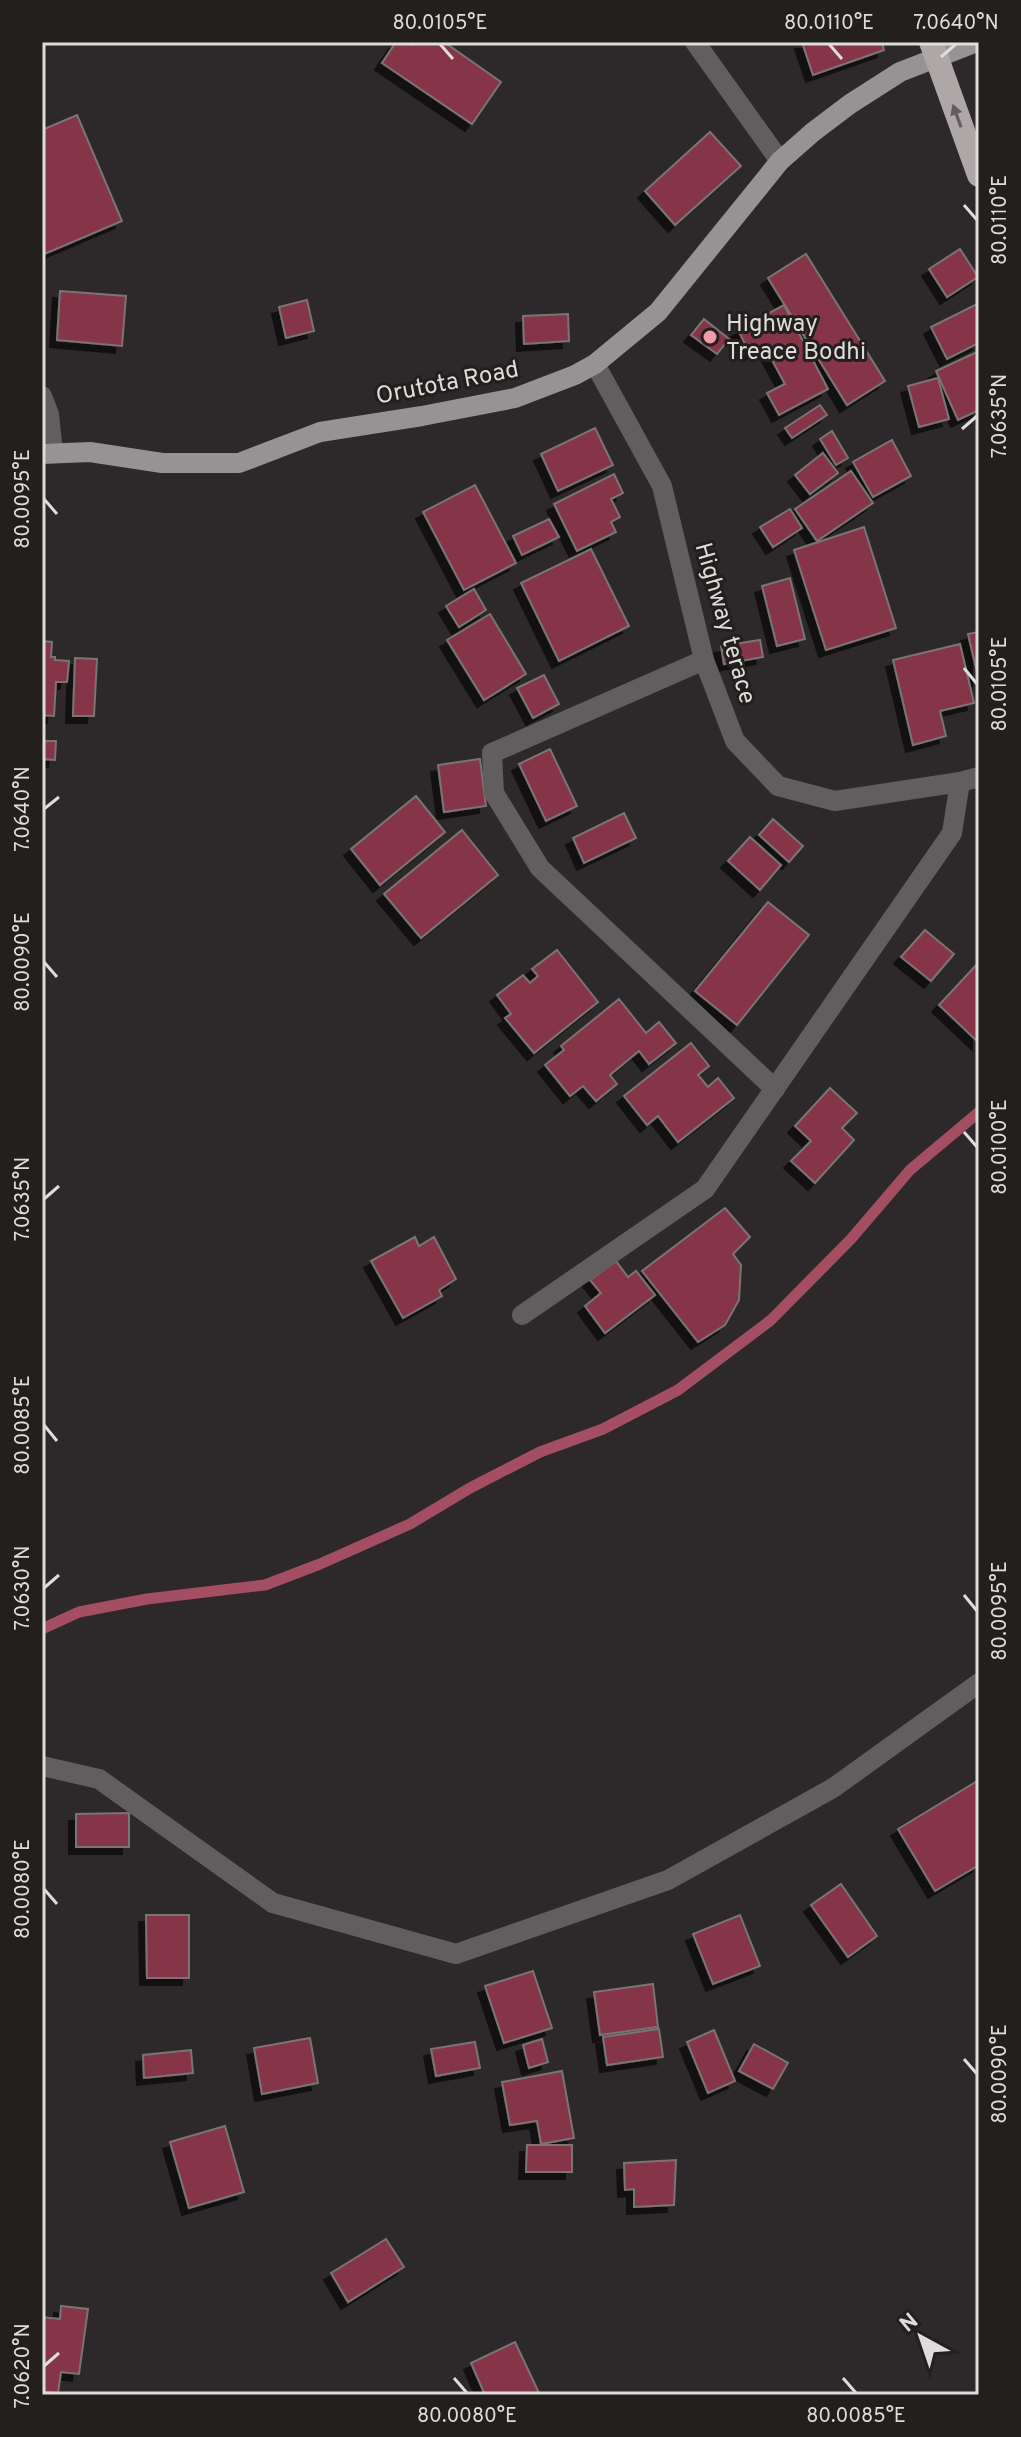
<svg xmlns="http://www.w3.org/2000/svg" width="1021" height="2437" font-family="Overpass,sans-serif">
  <defs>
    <filter id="shadow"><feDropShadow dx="-7" dy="7" stdDeviation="0" flood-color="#0009"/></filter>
  </defs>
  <rect width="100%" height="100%" fill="#2d2829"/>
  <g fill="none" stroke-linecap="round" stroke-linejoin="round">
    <polyline stroke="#a34e62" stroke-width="11" points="42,1629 79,1612 147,1599 265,1585 320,1564 410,1524 470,1488 540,1452 603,1429 678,1390 771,1320 851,1239 910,1170 979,1112"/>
  </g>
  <g fill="#863449" stroke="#7a7475" stroke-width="2" filter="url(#shadow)">
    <polygon points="396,42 408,42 413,45 415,42 444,42 501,82 472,124 382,63"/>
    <polygon points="802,42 882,42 884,50 813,75"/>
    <polygon points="77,115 122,221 42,255 42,130"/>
    <polygon points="710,132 741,166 675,225 645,191"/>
    <polygon points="960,249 978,277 947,297 929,269"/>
    <polygon points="806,254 885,381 847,405 768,278"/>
    <polygon points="60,291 126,296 122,346 57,340"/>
    <polygon points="307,300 314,331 286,338 279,307"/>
    <polygon points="979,303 979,343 947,359 931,327"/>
    <polygon points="784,305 828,389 779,415 767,393 785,384 765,347 750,354 738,330"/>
    <polygon points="568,314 569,341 524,344 523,316"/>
    <polygon points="704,319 729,339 717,354 691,335"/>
    <polygon points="979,351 979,410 958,420 936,371"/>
    <polygon points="938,378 949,419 919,427 908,386"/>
    <polygon points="820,405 827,415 792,438 785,428"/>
    <polygon points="595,428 613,465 558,491 541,454"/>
    <polygon points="832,431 848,458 836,465 820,439"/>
    <polygon points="892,440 911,476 873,497 853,462"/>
    <polygon points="823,453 838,473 810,494 795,475"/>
    <polygon points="851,471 873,503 817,541 795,509"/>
    <polygon points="614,474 623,493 611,499 620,517 611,522 616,532 577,551 554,504"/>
    <polygon points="475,485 516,563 464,590 423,512"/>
    <polygon points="790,509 802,528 773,547 760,527"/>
    <polygon points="549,519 559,537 522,555 513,536"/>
    <polygon points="864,527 896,628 826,650 794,550"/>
    <polygon points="591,549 629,626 559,661 521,583"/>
    <polygon points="790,578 805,639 777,646 762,586"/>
    <polygon points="474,589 486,610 459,627 446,606"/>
    <polygon points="490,614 526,674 484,700 447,640"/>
    <polygon points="979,632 979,681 968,634"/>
    <polygon points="760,640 763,657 724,664 721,646"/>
    <polygon points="42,641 52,642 51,657 55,657 55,660 69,661 67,682 56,682 54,716 42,715"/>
    <polygon points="960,644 974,703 940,711 946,736 913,745 893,660"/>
    <polygon points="75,658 97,659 94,716 73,716"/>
    <polygon points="544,675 559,704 533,718 517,688"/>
    <polygon points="42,741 56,741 55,760 42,759"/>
    <polygon points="550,749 577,806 546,821 519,764"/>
    <polygon points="480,759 486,806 444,812 438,765"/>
    <polygon points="416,796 445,832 380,885 351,849"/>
    <polygon points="624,813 636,838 584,863 573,838"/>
    <polygon points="773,819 803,846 789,862 759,835"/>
    <polygon points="462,830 498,875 421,938 384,894"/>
    <polygon points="750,837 781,865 760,890 728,861"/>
    <polygon points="768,902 809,935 737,1025 695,991"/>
    <polygon points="925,930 954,954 931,981 901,957"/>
    <polygon points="557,950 598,1002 534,1053 505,1018 511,1014 497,995 523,975 530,983 538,976 532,969"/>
    <polygon points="979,962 979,1043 939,1005"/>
    <polygon points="619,999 646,1033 659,1022 676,1043 649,1064 639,1051 610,1075 617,1084 596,1101 583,1086 570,1096 545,1065 564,1050 561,1046"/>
    <polygon points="691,1043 709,1066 698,1075 708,1087 718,1078 734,1098 678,1142 658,1116 647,1125 624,1096"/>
    <polygon points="830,1088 857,1113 842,1128 854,1140 815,1183 791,1161 811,1141 795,1126"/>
    <polygon points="725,1208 750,1237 733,1254 741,1265 739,1300 725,1325 698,1342 642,1271"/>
    <polygon points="415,1237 419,1246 434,1237 456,1279 439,1290 442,1296 403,1318 371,1261"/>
    <polygon points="616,1261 628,1277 636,1271 655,1295 605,1333 585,1306 601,1293 590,1280"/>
    <polygon points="979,1780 979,1865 935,1891 898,1829"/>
    <polygon points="129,1813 129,1847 76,1847 76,1814"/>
    <polygon points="841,1884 877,1936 848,1957 811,1905"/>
    <polygon points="146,1915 189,1915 189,1978 147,1978"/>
    <polygon points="740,1915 760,1966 713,1984 693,1934"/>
    <polygon points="533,1971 552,2028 504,2043 485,1986"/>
    <polygon points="653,1984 658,2027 600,2035 594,1992"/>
    <polygon points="659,2029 663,2057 607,2065 603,2037"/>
    <polygon points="714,2030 735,2081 708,2093 687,2042"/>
    <polygon points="310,2038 318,2083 262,2094 254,2048"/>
    <polygon points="542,2039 548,2062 529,2068 523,2045"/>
    <polygon points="475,2042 480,2068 436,2076 431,2049"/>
    <polygon points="754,2044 788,2063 773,2089 739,2071"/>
    <polygon points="191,2050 193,2073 144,2078 143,2055"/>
    <polygon points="562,2071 574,2138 541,2144 537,2121 510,2125 502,2082"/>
    <polygon points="225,2126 244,2192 189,2208 170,2142"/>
    <polygon points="527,2145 572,2145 572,2172 526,2172"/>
    <polygon points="676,2160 674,2205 634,2207 634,2189 625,2190 624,2163"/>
    <polygon points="386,2239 404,2267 348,2302 331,2273"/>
    <polygon points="61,2306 88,2309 79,2374 61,2372 58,2393 42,2391 42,2317 60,2319"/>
    <polygon points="515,2342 540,2395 485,2395 471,2363"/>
  </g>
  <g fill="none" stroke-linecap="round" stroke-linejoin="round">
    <g stroke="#615e5f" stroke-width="20">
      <polyline points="695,42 780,161"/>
      <polyline points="595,364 662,486 704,660 735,741 778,786 835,801 960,782 979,777"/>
      <polyline points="42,396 49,414 53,452"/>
      <polyline points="704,660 492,753 494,793 540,868 775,1089"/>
      <polyline points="522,1315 705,1189 952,833 960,782"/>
      <polyline points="42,1766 99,1779 273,1903 456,1954 668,1880 833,1788 979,1683"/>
    </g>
    <polyline stroke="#979293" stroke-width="20" points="42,454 90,452 162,463 239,463 320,432 422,416 515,398 575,375 595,364 658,312 780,161 813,132 850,104 900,72 977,42"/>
    <polyline stroke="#ada7a8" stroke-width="24" points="931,42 979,175"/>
  </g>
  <defs><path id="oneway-solid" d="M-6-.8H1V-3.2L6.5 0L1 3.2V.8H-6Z" transform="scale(2)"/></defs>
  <use fill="#615c5d" href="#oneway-solid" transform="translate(957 116) rotate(-110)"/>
  <path fill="none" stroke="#dfdcdc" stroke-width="3" d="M440 44 453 59M829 44 842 59M941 57 956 44M964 205 977 220M962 429 977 416M44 499 57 514M964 668 977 684M44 809 59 797M44 962 57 977M964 1132 977 1147M44 1199 59 1186M44 1425 57 1441M44 1588 59 1575M964 1595 977 1611M44 1889 57 1904M964 2059 977 2074M44 2366 59 2353M454 2378 467 2393M843 2378 856 2393"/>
  <circle fill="#f39aac" stroke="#231f1f" stroke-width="3" cx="710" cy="337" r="8"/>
  <g text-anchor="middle" stroke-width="6" stroke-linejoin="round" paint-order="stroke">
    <g font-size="24" fill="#dfdcdc" stroke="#231f1f" text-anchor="start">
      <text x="726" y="331">Highway<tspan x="726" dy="28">Treace Bodhi</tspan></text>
    </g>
    <g font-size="24" fill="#dfdcdc" stroke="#231f1f">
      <text transform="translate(447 382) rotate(-11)" y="8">Orutota Road</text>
      <text transform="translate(726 623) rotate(74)" y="8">Highway terace</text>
    </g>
  </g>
  <rect width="1021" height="2437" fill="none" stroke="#231f1f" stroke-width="88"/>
  <g transform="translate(921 2337) rotate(320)" stroke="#231f1f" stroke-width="6" paint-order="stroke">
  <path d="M0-6L14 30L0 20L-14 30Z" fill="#dfdcdc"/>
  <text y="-12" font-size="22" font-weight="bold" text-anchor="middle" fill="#dfdcdc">N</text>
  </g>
  <rect x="44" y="44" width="933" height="2349" fill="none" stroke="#dfdcdc" stroke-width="3"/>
  <g font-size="20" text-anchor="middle" fill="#dfdcdc">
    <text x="440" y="29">80.0105°E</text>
    <text x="829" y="29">80.0110°E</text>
    <text x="956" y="29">7.0640°N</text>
    <text transform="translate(999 220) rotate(-90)" y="7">80.0110°E</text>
    <text transform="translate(999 416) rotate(-90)" y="7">7.0635°N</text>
    <text transform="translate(22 499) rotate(-90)" y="7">80.0095°E</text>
    <text transform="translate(999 684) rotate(-90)" y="7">80.0105°E</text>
    <text transform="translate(22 809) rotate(-90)" y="7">7.0640°N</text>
    <text transform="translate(22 962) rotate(-90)" y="7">80.0090°E</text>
    <text transform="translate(999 1147) rotate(-90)" y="7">80.0100°E</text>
    <text transform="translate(22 1199) rotate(-90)" y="7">7.0635°N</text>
    <text transform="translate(22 1425) rotate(-90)" y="7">80.0085°E</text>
    <text transform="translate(22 1588) rotate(-90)" y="7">7.0630°N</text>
    <text transform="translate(999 1611) rotate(-90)" y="7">80.0095°E</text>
    <text transform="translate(22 1889) rotate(-90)" y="7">80.0080°E</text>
    <text transform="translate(999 2074) rotate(-90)" y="7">80.0090°E</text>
    <text transform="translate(22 2366) rotate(-90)" y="7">7.0620°N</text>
    <text x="467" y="2422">80.0080°E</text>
    <text x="856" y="2422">80.0085°E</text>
  </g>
</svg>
